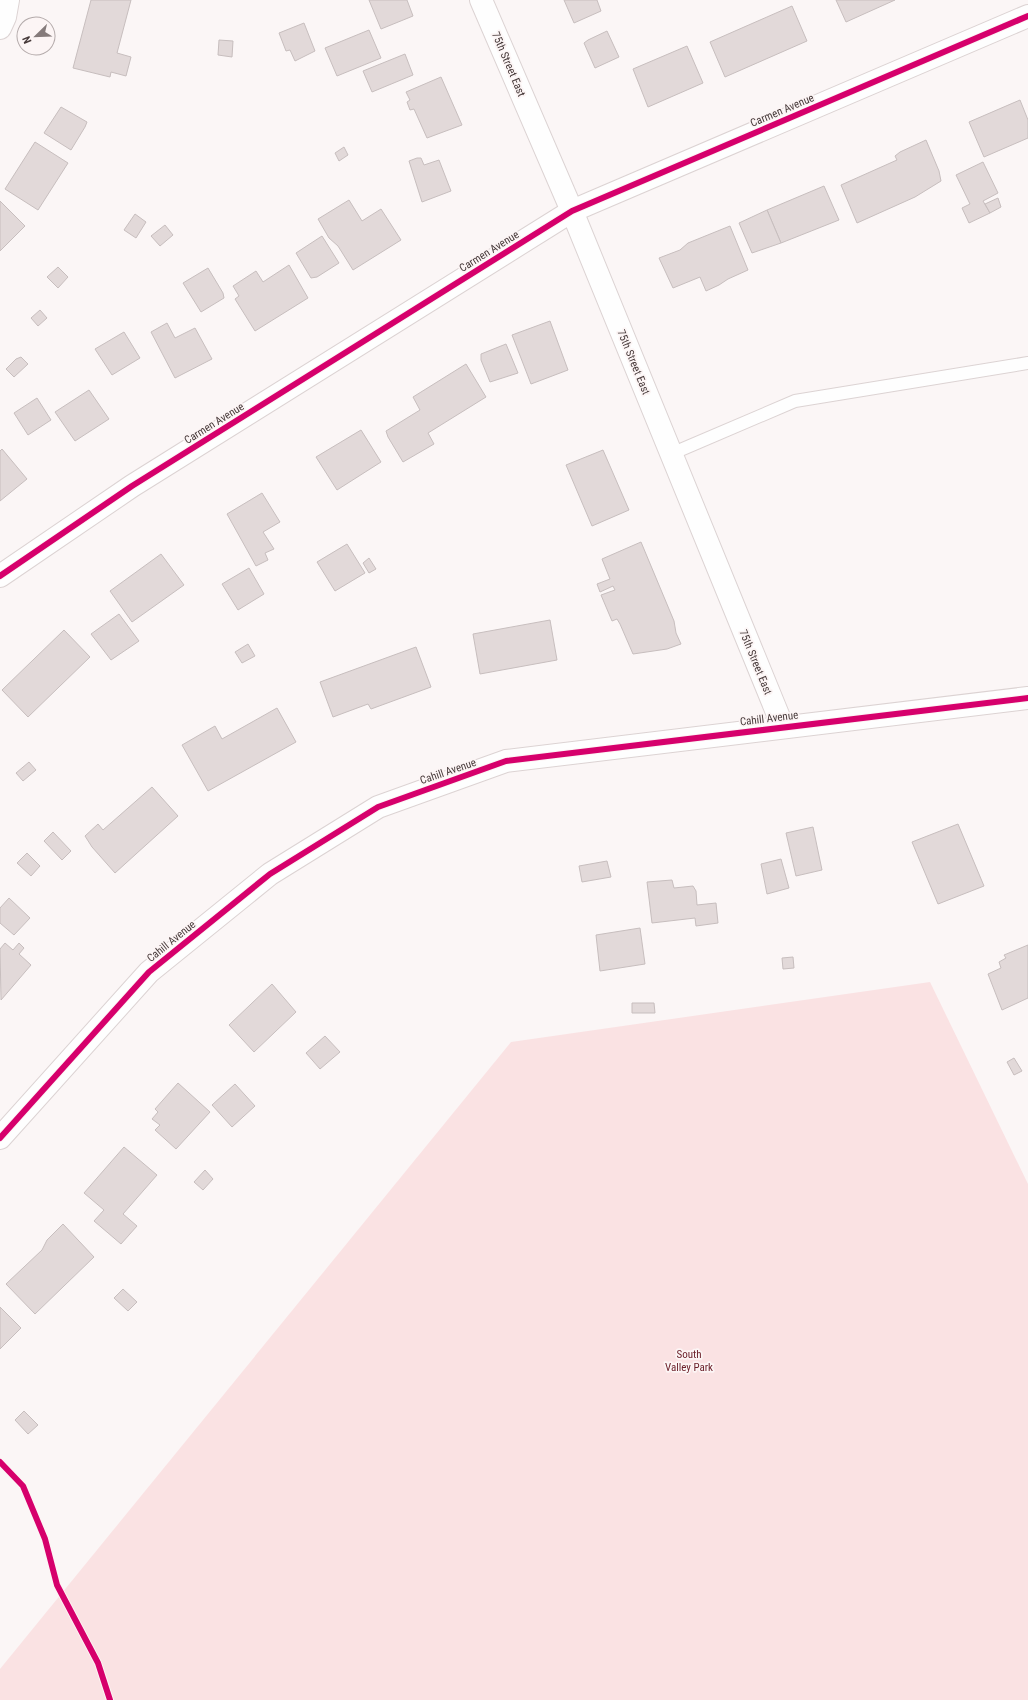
<svg xmlns="http://www.w3.org/2000/svg" width="1028" height="1700" font-family="'Roboto Condensed',sans-serif">
  <rect width="100%" height="100%" fill="#fbf6f6"/>
  <polygon fill="#fae2e3" points="930,982 1028,1184 1028,1700 0,1700 0,1669 511,1042"/>
  <g fill="#e2d9d9" stroke="#c7bebe">
    <polygon points="91,0 131,0 117,53 131,57 126,76 111,72 110,77 73,68"/>
    <polygon points="369,0 407,0 413,16 381,29"/>
    <polygon points="564,0 597,0 601,11 574,23"/>
    <polygon points="836,0 895,0 846,22"/>
    <polygon points="792,6 807,41 725,77 710,42"/>
    <polygon points="304,23 315,51 295,61 290,50 286,51 279,33"/>
    <polygon points="369,30 381,58 337,76 325,48"/>
    <polygon points="607,31 619,57 595,68 584,43 588,40"/>
    <polygon points="219,40 233,41 232,57 218,55"/>
    <polygon points="687,46 703,83 648,107 633,69"/>
    <polygon points="405,54 413,75 372,92 363,71"/>
    <polygon points="441,77 462,125 427,138 414,109 410,110 407,102 410,100 406,92"/>
    <polygon points="1020,100 1028,120 1028,138 984,157 969,122"/>
    <polygon points="61,107 87,122 85,127 71,150 44,133"/>
    <polygon points="926,140 939,171 941,181 915,197 857,223 841,185 897,160 895,156 900,152"/>
    <polygon points="35,142 68,163 38,210 5,189"/>
    <polygon points="344,147 348,155 339,161 335,153"/>
    <polygon points="417,158 421,158 424,165 439,160 451,191 422,202 409,161"/>
    <polygon points="983,162 998,193 983,201 990,213 969,223 962,208 970,204 956,175"/>
    <polygon points="824,186 839,220 781,243 767,210"/>
    <polygon points="998,198 1001,207 990,213 985,204"/>
    <polygon points="349,200 362,221 381,209 401,240 353,270 338,246 329,238 318,219"/>
    <polygon points="0,201 25,226 0,251"/>
    <polygon points="767,210 781,243 752,253 739,223"/>
    <polygon points="135,214 146,222 136,238 124,230"/>
    <polygon points="165,225 173,235 160,246 151,236"/>
    <polygon points="730,226 748,270 728,279 719,285 706,291 700,277 673,288 659,258 680,250 688,243"/>
    <polygon points="322,236 339,263 317,277 311,278 296,253"/>
    <polygon points="289,265 308,298 255,331 235,299 239,296 233,286 256,271 263,282"/>
    <polygon points="58,267 68,277 58,288 47,277"/>
    <polygon points="208,268 223,293 224,298 201,312 183,283"/>
    <polygon points="40,310 47,318 38,326 31,318"/>
    <polygon points="550,321 568,370 531,384 512,335"/>
    <polygon points="167,323 175,338 195,328 212,359 175,378 151,332"/>
    <polygon points="124,332 140,358 112,375 95,349"/>
    <polygon points="506,344 518,373 490,382 481,360 481,354"/>
    <polygon points="21,357 28,364 14,377 6,369 16,359"/>
    <polygon points="466,364 486,397 428,433 434,444 403,462 388,437 386,431 420,410 413,397"/>
    <polygon points="89,390 109,419 75,441 55,412"/>
    <polygon points="37,398 51,420 28,435 14,413"/>
    <polygon points="361,430 381,462 337,490 316,457"/>
    <polygon points="2,449 27,479 0,501 0,451"/>
    <polygon points="603,450 629,510 592,526 566,465"/>
    <polygon points="262,493 280,522 263,532 274,549 265,553 268,560 256,566 227,514"/>
    <polygon points="641,542 674,621 676,633 681,644 667,649 633,654 620,624 617,619 612,621 601,595 615,590 613,586 600,592 597,584 610,579 602,559"/>
    <polygon points="347,544 365,573 335,591 317,562"/>
    <polygon points="161,554 184,585 132,622 110,591"/>
    <polygon points="369,558 376,569 369,573 363,563"/>
    <polygon points="249,568 264,594 238,610 222,584"/>
    <polygon points="119,614 139,641 111,660 91,634"/>
    <polygon points="550,620 557,660 480,674 473,634"/>
    <polygon points="64,630 90,657 28,717 2,690"/>
    <polygon points="248,644 255,656 242,663 235,652"/>
    <polygon points="416,647 431,687 371,709 368,704 333,717 320,682"/>
    <polygon points="277,708 296,742 208,791 182,745 215,726 222,739"/>
    <polygon points="29,762 36,770 23,781 16,773"/>
    <polygon points="152,787 178,816 115,873 92,847 85,836 98,824 103,830"/>
    <polygon points="958,824 984,886 938,904 912,842"/>
    <polygon points="813,827 822,870 796,876 786,833"/>
    <polygon points="53,832 71,851 62,860 44,841"/>
    <polygon points="27,853 40,866 31,876 17,863"/>
    <polygon points="781,859 789,888 767,894 761,864"/>
    <polygon points="607,861 611,877 582,882 579,866"/>
    <polygon points="672,880 674,888 693,886 696,891 697,905 716,903 718,923 696,926 695,918 652,923 647,882"/>
    <polygon points="9,898 30,918 14,935 0,923 0,908"/>
    <polygon points="640,928 645,964 600,971 596,935"/>
    <polygon points="5,943 13,950 19,943 24,948 19,954 31,965 1,1000 0,949"/>
    <polygon points="1028,945 1028,998 1002,1010 988,974 1001,968 999,962 1006,958 1004,955"/>
    <polygon points="793,957 794,968 783,969 782,958"/>
    <polygon points="272,984 296,1012 254,1052 229,1025"/>
    <polygon points="632,1003 654,1003 655,1013 632,1013"/>
    <polygon points="325,1036 340,1052 320,1069 306,1053"/>
    <polygon points="1014,1058 1022,1071 1014,1075 1007,1062"/>
    <polygon points="178,1083 210,1112 176,1149 155,1130 160,1125 152,1119 158,1112 155,1109"/>
    <polygon points="235,1084 255,1106 232,1127 212,1105"/>
    <polygon points="124,1147 157,1175 123,1214 137,1226 121,1244 94,1221 104,1210 84,1193"/>
    <polygon points="205,1170 213,1179 203,1190 194,1182"/>
    <polygon points="63,1224 94,1257 35,1314 6,1284 42,1250 47,1240"/>
    <polygon points="123,1289 137,1302 128,1311 114,1298"/>
    <polygon points="0,1307 21,1328 0,1349"/>
    <polygon points="24,1411 38,1425 28,1434 15,1420"/>
  </g>
  <g fill="none" stroke-linecap="round" stroke-linejoin="round">
    <g stroke="#dcd3d3" stroke-width="14">
      <polyline id="service" points="671,454 795,401 1028,363"/>
    </g>
    <g stroke="#dcd3d3" stroke-width="24">
      <g id="minor">
        <polyline points="481,0 572,211 783,727"/>
        <polyline points="0,28 5,17 8,0"/>
        <polyline points="0,576 132,486 572,211 1028,16"/>
      </g>
    </g>
    <g stroke="#dcd3d3" stroke-width="24">
      <polyline id="tertiary" points="0,1138 149,972 270,874 378,807 506,761 1028,698"/>
    </g>
    <use href="#service" stroke="#fefefe" stroke-width="12"/>
    <use href="#minor" stroke="#fefefe" stroke-width="22"/>
    <use href="#tertiary" stroke="#fefefe" stroke-width="22"/>
    <g stroke="#fcf5f5" stroke-width="8">
      <g id="cycleway">
        <polyline points="0,576 132,486 572,211 1028,16"/>
        <polyline points="0,1138 149,972 270,874 378,807 506,761 1028,698"/>
        <polyline points="0,1462 23,1486 45,1539 57,1585 98,1663 110,1700"/>
      </g>
    </g>
    <use href="#cycleway" stroke="#d6006c" stroke-width="6"/>
  </g>
  <g text-anchor="middle" stroke-width="3.5" stroke-linejoin="round" paint-order="stroke">
    <g font-size="11" fill="#463939" stroke="#fcf5f5">
      <text transform="translate(509 64) rotate(67)" y="4">75th Street East</text>
      <text transform="translate(782 110) rotate(-23)" y="4">Carmen Avenue</text>
      <text transform="translate(489 251) rotate(-32)" y="4">Carmen Avenue</text>
      <text transform="translate(634 362) rotate(68)" y="4">75th Street East</text>
      <text transform="translate(214 423) rotate(-32)" y="4">Carmen Avenue</text>
      <text transform="translate(756 662) rotate(68)" y="4">75th Street East</text>
      <text transform="translate(769 718) rotate(-7)" y="4">Cahill Avenue</text>
      <text transform="translate(448 771) rotate(-19)" y="4">Cahill Avenue</text>
      <text transform="translate(171 941) rotate(-39)" y="4">Cahill Avenue</text>
    </g>
    <g font-size="11" fill="#6c212b" stroke="#fcf5f5">
      <text x="689" y="1358">South<tspan x="689" dy="13">Valley Park</tspan></text>
    </g>
  </g>
  <g transform="translate(36 36) rotate(247)"><circle r="19" fill="#fcf5f5" stroke="#b3aaaa"/>
  <path d="M0-3L7 15L0 10L-7 15Z" fill="#857b7b"/>
  <text y="-6" font-size="11" font-weight="bold" text-anchor="middle" fill="#463939">N</text>
  </g>
</svg>
